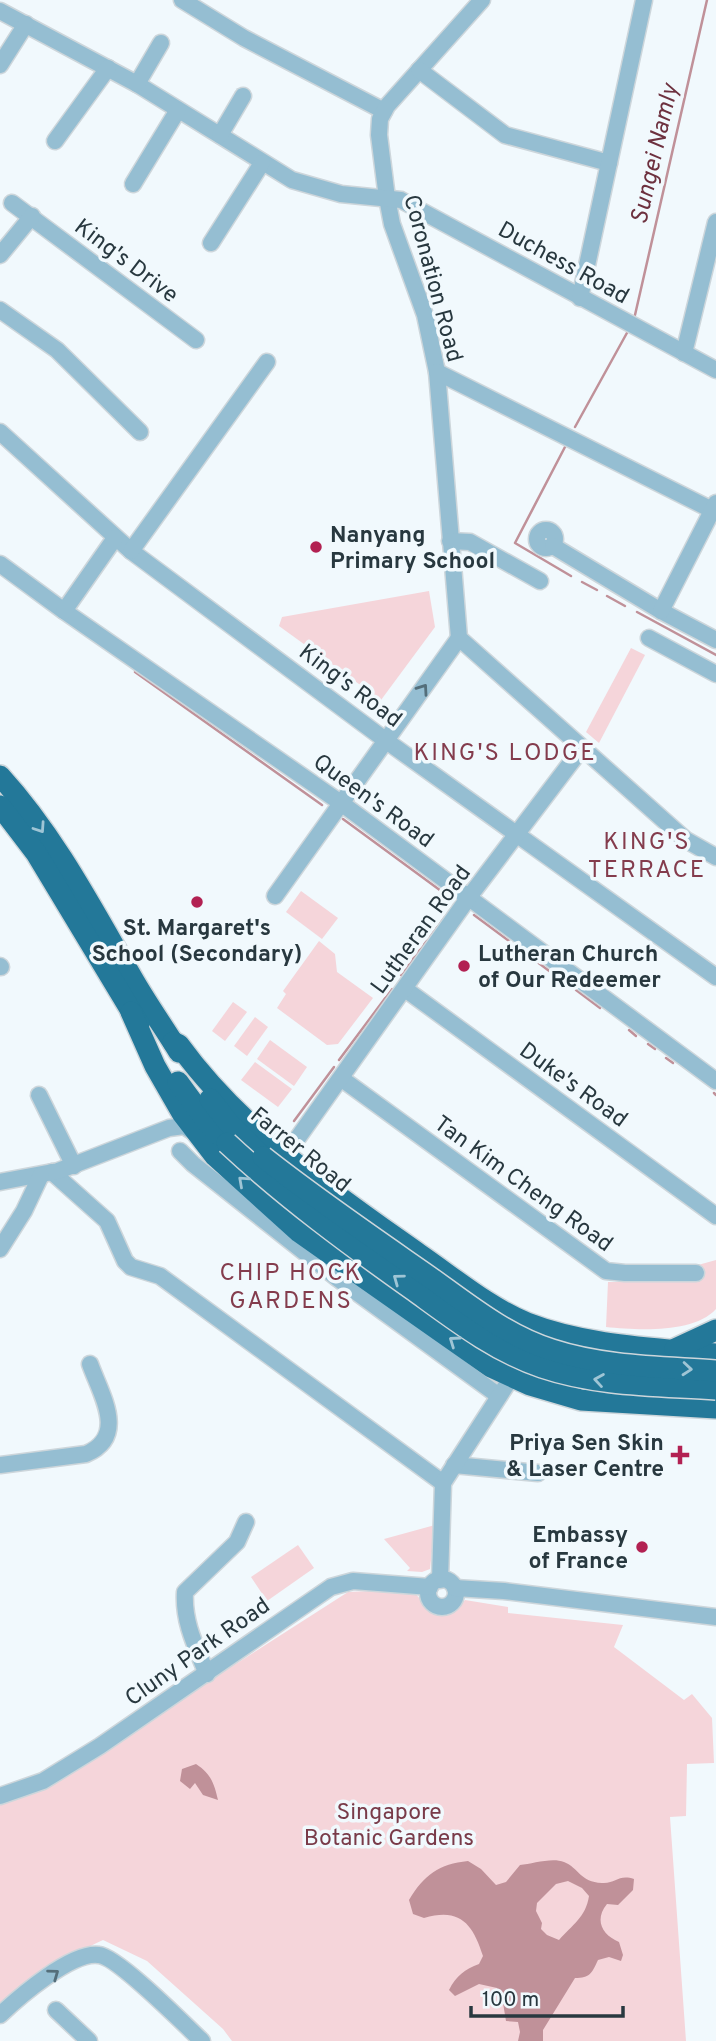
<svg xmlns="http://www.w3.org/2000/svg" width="716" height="2041" font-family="Overpass,sans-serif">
  <rect width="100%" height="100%" fill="#f1f9fd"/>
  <g fill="#f5d5da">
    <polygon points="429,591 435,627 381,700 279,626 282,617"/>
    <polygon points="631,648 645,655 599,743 586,732"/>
    <polygon points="301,891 338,918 322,939 286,912"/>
    <polygon points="319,941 335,954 337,972 373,998 338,1044 327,1045 277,1008 286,994 283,991"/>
    <polygon points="233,1002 247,1012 225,1041 212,1031"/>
    <polygon points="255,1017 268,1027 247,1056 234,1046"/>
    <polygon points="270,1040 307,1067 294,1086 257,1059"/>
    <polygon points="255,1062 292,1089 278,1107 241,1080"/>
    <path d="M716 1240V1309C693 1334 637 1330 606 1327L608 1282H697L698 1265 716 1260Z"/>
    <polygon points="435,1525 430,1569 422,1572 407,1571 410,1568 384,1539"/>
    <polygon points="298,1545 314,1568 267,1601 251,1577"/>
    <path d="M412 1589 427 1608 442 1614 457 1610 465 1600 508 1607V1613L623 1625 614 1647 684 1700 692 1694 712 1718 714 1763 687 1764 686 1816 670 1817 686 2041H232L223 2029 147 1961 103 1940C66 1958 29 1975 0 2006V1804L41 1789 348 1592Z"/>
  </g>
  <g fill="#c09199" fill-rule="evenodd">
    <path d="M196 1764C211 1774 214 1783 218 1800L203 1795 195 1783 190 1789 180 1781 182 1769Z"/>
    <path d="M468 1861 481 1869 496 1885 506 1882 520 1865C532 1864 552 1857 564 1862 579 1868 580 1882 602 1883 616 1884 618 1874 634 1879L633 1890 618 1905 607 1904C594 1920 602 1935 619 1942L623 1955 621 1961 609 1957 598 1960C592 1973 590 1978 575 1978L543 2030V2041H518L520 2032 518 2022 506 2021 502 1997 497 1988 479 1984 455 1996 449 1990C456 1976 465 1969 479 1964L483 1956C473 1924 460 1907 424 1918L413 1914 409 1900C424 1875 439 1864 468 1861ZM568 1881 582 1888 589 1896C586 1917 572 1925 559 1940L547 1935 541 1929 542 1923 536 1911 537 1903 556 1884Z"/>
  </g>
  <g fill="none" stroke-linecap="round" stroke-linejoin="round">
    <g stroke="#c09199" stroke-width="2.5">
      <polyline points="635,315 707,0"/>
      <polyline points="575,427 628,331"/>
      <polyline points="566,445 515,543 571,576"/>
      <polyline points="582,582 597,590"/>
      <polyline points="607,596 625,606"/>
      <polyline points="637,612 716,655"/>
      <polyline points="135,672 322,805"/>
      <polyline points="343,819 452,899"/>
      <polyline points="474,915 564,982"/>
      <polyline points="401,975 445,917"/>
      <polyline points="576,990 600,1008"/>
      <polyline points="629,1030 636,1036"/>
      <polyline points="648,1044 655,1049"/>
      <polyline points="666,1058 673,1063"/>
      <polyline points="339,1060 392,989"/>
      <polyline points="714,1093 716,1095"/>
      <polyline points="294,1121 334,1067"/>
    </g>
    <g stroke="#cdd6db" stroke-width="19">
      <g id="minor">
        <polyline points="182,0 244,38 384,111"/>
        <polyline points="482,0 387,106 380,119 379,135 387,198 392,224 425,315 437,372 459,638 686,840 716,857"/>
        <polyline points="0,11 137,84 292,180 341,194 401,200 716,370"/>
        <polyline points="0,65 26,24"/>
        <polyline points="419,70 505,135 609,163"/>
        <polyline points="137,84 161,43"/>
        <polyline points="220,135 243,96"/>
        <polyline points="55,141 108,68"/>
        <polyline points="133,184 178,110"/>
        <polyline points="12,203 196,340"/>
        <polyline points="211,243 262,163"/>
        <polyline points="0,255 32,216"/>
        <polyline points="580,298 644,0"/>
        <polyline points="0,310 57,350 140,432"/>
        <polyline points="684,353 716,222"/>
        <polyline points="437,372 716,512"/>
        <polyline points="0,432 131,551 392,745 716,977"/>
        <circle cx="546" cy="539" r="9"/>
        <polyline points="450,541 470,542 540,581"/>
        <polyline points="553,546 661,611 716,640"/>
        <polyline points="131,551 267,362"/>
        <polyline points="0,564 64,611 341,803 716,1081"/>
        <polyline points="64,611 115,538"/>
        <polyline points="661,611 716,503"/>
        <polyline points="649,638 716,674"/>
        <polyline points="275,896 459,638"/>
        <polyline points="0,966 1,967"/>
        <polyline points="405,989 716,1216"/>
        <polyline points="342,1079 606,1271 625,1273 696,1273"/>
        <polyline points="39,1095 74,1166"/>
        <polyline points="271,1143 282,1145 297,1139 469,897 582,748"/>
        <polyline points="180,1151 193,1164 337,1278 499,1396"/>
        <polyline points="52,1172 107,1221 125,1261 131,1267 160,1276 443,1483"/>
        <polyline points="0,1182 58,1171 169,1128 184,1126 195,1133"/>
        <polyline points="0,1249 24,1211 41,1175"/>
        <path d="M0 1465 86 1454C128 1436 101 1395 90 1364"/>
        <polyline points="454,1465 538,1473"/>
        <circle cx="442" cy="1593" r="14"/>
        <polyline points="440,1580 443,1483 511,1378"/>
        <polyline points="455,1588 504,1591 716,1617"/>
        <path d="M207 1674C196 1647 183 1622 185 1592L237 1542 246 1522"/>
        <polyline points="0,1796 43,1781 100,1746 331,1587 353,1581 430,1587"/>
        <polyline points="56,2010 89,2041"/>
        <path d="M0 2015C19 1997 72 1951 99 1955 118 1957 185 2025 202 2041"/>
      </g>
    </g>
    <g stroke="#cdd6db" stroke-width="24">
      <g id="highway">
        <path d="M0 776C53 834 91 906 130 974 145 1001 163 1026 179 1052"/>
        <polyline points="0,806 36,853 139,1024"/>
        <polyline points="131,1012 155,1066 182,1113 215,1156 299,1232 491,1367 530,1385 581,1400 716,1408"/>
        <path d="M173 1042 179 1045C242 1132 333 1193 419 1254 454 1278 488 1307 527 1323 586 1346 654 1348 716 1354"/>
        <polyline points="178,1082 208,1123 227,1143"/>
        <polyline points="210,1099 227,1121 263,1157"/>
        <polyline points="675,1349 716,1330"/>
      </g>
    </g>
    <use href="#minor" stroke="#95bed2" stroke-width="16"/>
    <use href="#highway" stroke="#237899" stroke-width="21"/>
    <g stroke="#cdd6db" stroke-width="24" stroke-linecap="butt">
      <g id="highway-bridge">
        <path d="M227 1143C286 1198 350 1245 415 1291 455 1320 495 1351 542 1367 598 1386 658 1385 716 1389"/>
        <path d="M263 1157C316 1199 372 1237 428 1276 466 1303 506 1336 552 1350 604 1367 662 1367 716 1371"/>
      </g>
    </g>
    <use href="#highway-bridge" stroke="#237899" stroke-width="21"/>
  </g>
  <defs><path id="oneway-chevron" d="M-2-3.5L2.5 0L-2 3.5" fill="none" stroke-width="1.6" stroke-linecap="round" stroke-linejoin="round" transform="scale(1.75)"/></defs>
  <g stroke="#546e7a">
    <use href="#oneway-chevron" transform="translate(423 689) rotate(-55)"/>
    <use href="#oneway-chevron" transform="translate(54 1974) rotate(-36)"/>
  </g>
  <g stroke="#9fc5d5">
    <use href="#oneway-chevron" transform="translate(40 828) rotate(56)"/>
    <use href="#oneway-chevron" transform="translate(243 1181) rotate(-138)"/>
    <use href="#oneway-chevron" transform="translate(398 1279) rotate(-144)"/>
    <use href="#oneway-chevron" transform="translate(454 1341) rotate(-145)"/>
    <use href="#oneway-chevron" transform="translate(687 1369) rotate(5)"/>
    <use href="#oneway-chevron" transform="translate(599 1380) rotate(-171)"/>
  </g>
  <g fill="#b22152" stroke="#f1f9fd" stroke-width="2.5">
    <circle cx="316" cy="547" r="7"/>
    <circle cx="197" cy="902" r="7"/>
    <circle cx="464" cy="966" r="7"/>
    <path d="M676.5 1444.5h7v7h7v7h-7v7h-7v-7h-7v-7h7z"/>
    <circle cx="642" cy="1547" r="7"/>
  </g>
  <g text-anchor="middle" stroke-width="7" stroke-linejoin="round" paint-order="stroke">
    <g font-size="23" fill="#28383f" stroke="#f1f9fd">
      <text transform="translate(127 260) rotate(37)" y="8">King's Drive</text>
      <text transform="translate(564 262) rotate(29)" y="8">Duchess Road</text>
      <text transform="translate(434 278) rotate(75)" y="8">Coronation Road</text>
      <text transform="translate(351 685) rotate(37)" y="8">King's Road</text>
      <text transform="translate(374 800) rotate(36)" y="8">Queen's Road</text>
      <text transform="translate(420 929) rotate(-54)" y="8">Lutheran Road</text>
      <text transform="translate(574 1084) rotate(36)" y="8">Duke's Road</text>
      <text transform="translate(301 1149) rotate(39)" y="8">Farrer Road</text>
      <text transform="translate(524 1183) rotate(36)" y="8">Tan Kim Cheng Road</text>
      <text transform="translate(197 1651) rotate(-35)" y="8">Cluny Park Road</text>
    </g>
    <g font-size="23" font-weight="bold" fill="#28383f" stroke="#f1f9fd" text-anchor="start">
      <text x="330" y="542">Nanyang<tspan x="330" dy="26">Primary School</tspan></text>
      <text x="197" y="935" text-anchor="middle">St. Margaret's<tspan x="197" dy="26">School (Secondary)</tspan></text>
      <text x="478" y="961">Lutheran Church<tspan x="478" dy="26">of Our Redeemer</tspan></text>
      <text x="664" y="1450" text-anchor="end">Priya Sen Skin<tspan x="664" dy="26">&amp; Laser Centre</tspan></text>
      <text x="628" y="1542" text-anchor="end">Embassy<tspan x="628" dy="26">of France</tspan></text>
    </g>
    <g font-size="23" fill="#793b49" stroke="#f1f9fd">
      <text x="389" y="1819">Singapore<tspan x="389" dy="26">Botanic Gardens</tspan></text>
    </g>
    <g font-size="24" font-style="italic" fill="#6d313f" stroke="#f1f9fd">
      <text transform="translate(654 154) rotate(-77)" y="8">Sungei Namly</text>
    </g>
    <g font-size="24" letter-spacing="2" fill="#843c4d" stroke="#f1f9fd">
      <text x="505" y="760">KING'S LODGE</text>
      <text x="647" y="849">KING'S<tspan x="647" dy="28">TERRACE</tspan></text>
      <text x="291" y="1280">CHIP HOCK<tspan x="291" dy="28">GARDENS</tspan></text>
    </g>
  </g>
  <path d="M471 2006v10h152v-10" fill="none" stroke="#28383f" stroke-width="3.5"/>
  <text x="482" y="2006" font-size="21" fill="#28383f" stroke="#f1f9fd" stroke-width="5" paint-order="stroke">100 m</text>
</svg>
